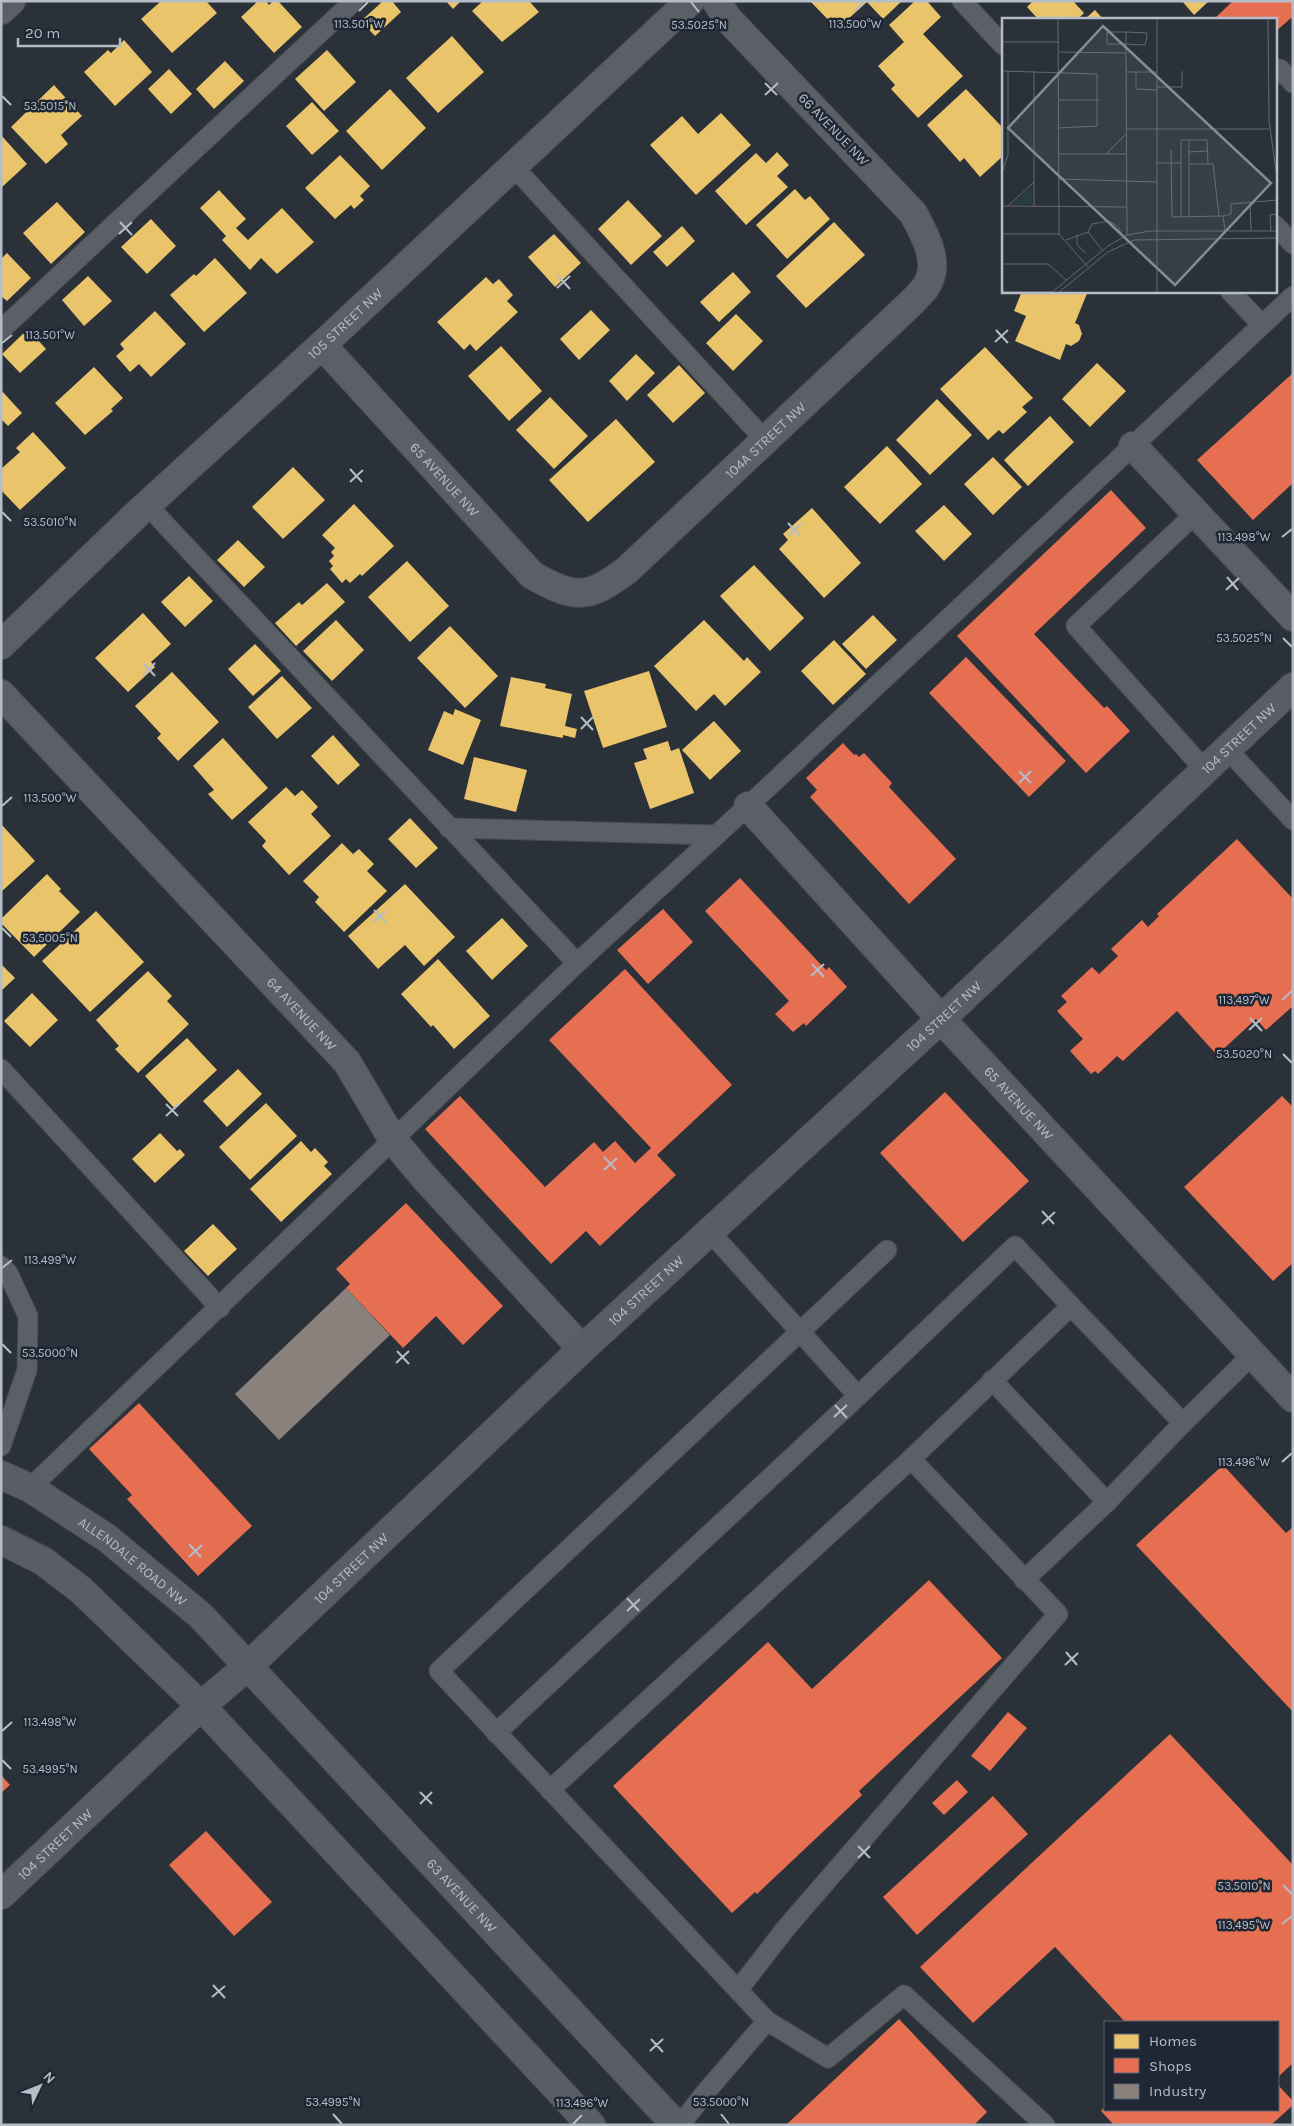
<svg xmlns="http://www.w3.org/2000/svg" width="1294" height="2126" font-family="Karla,sans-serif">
  <rect width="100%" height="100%" fill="#2b3138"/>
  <g fill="#e9c46a">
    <polygon points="161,1 206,1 217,13 172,53 141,19"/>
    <polygon points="258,1 266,1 269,5 273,1 278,1 302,27 274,53 241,17"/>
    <polygon points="383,1 392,1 401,12 375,36 361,21"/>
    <polygon points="446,1 461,1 453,9"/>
    <polygon points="483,1 529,1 539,12 502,42 472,11"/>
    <polygon points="810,1 902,1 883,19 867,2 837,29"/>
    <polygon points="915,1 927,1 941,17 923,34 963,76 918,118 891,89 895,85 878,66 904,42 889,25"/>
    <polygon points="1033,1 1073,1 1084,13 1078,19 1038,19 1027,7"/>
    <polygon points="1182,1 1209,1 1194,15"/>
    <polygon points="1095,10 1103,19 1085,19"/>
    <polygon points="452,36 484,72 438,113 406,78"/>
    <polygon points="124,40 152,72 115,106 84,72 108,50 111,53"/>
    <polygon points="327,50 356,82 324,111 295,79"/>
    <polygon points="225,61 244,81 214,109 196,89"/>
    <polygon points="169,69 192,94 171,114 148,89"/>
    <polygon points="54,85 82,116 61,135 68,144 46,164 11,127"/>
    <polygon points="390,89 426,128 382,170 346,131"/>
    <polygon points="966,89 1003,128 1003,156 980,177 964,158 960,162 927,125"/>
    <polygon points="312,102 339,131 312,155 286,126"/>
    <polygon points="721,113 751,145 696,195 650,145 682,116 698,134"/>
    <polygon points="1,135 27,164 1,188"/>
    <polygon points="777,152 789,165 777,176 788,187 746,225 715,191 756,153 766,163"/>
    <polygon points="340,155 370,186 360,196 364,200 354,209 351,205 335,219 305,188"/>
    <polygon points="795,189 805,200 810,196 830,219 787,259 756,225"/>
    <polygon points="219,190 246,219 236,228 248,240 282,208 314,242 277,274 261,258 250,270 222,240 226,236 200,208"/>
    <polygon points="628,200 662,236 631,265 598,229"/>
    <polygon points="57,202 85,232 51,264 23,233"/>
    <polygon points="151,219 176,246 147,274 121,247"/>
    <polygon points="834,222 865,255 806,308 776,276"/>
    <polygon points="682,226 695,241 667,267 653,252"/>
    <polygon points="554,234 581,263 555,287 528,257"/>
    <polygon points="7,253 31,278 7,301 1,296 1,259"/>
    <polygon points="215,258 247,293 204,332 170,295 194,274 196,276"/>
    <polygon points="733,272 751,292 719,322 700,302"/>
    <polygon points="88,276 112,301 84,326 62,300"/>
    <polygon points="486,277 493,284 499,279 513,295 507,301 518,312 476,351 470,344 464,350 437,322"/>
    <polygon points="1022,291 1088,291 1075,323 1079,325 1082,334 1079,341 1071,346 1066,344 1060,360 1015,341 1026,316 1014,311"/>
    <polygon points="591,310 610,330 579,360 560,339"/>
    <polygon points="155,311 186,344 151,377 139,364 130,372 116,356 124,349 120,344"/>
    <polygon points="736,314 763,341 733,371 706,343"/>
    <polygon points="28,329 46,349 20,373 2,354"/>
    <polygon points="501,346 542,391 509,421 468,376"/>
    <polygon points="985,347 1033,398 1022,407 1027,412 1003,434 999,430 988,440 940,389"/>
    <polygon points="636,354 655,373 627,401 609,381"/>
    <polygon points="1097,363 1126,391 1090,427 1062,399"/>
    <polygon points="679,365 705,393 673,423 647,395"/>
    <polygon points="94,367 123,398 111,409 113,411 85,435 55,403"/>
    <polygon points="1,390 22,413 8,426 1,419"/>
    <polygon points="550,397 588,436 554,469 516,430"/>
    <polygon points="937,399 972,435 930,475 896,440"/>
    <polygon points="1050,416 1074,442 1028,486 1004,460"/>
    <polygon points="616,419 655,462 588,522 549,480"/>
    <polygon points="33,432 66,468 20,510 1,490 1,469 20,452 16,448"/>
    <polygon points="887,446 922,484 880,524 844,487"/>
    <polygon points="993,457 1022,487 993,515 964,484"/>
    <polygon points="293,467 325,500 283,539 252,507"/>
    <polygon points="354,504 394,546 362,576 360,574 350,583 346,579 342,583 330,569 333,566 329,561 334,556 331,552 335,548 322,535"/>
    <polygon points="944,505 972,534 944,561 915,531"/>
    <polygon points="812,508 861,563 824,598 779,549 788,540 783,534"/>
    <polygon points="238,540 265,567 244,587 217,560"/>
    <polygon points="407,561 449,606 410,642 368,597"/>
    <polygon points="754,565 804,618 770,651 720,596"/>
    <polygon points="189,576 213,601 185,627 161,602"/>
    <polygon points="327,583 345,602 296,646 275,623 299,602 302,605"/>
    <polygon points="143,613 171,644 151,662 155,667 128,692 95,658"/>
    <polygon points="873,615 897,640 866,669 842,644"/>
    <polygon points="336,620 364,650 332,681 303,651"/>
    <polygon points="704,620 744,661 747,657 761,672 725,706 714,694 696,711 654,666"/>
    <polygon points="450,626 498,676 465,708 417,658"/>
    <polygon points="834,640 866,674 833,705 801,671"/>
    <polygon points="255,644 281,671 253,696 228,669"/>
    <polygon points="649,671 667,727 603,748 584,691"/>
    <polygon points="172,672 219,722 178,761 157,738 161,734 135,706"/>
    <polygon points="282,676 312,708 277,739 248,707"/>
    <polygon points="511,677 546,684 545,688 572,694 565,726 577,729 575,738 563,735 563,738 500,726"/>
    <polygon points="455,709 481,720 463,765 428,750 444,711 453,715"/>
    <polygon points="714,721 741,751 710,780 682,750"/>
    <polygon points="333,735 360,765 338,785 311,756"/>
    <polygon points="223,738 268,788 232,820 208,794 214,790 193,766"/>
    <polygon points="668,741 671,751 679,748 694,793 650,809 634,763 647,759 643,749"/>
    <polygon points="474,757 527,770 516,812 464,799"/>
    <polygon points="286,787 295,796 302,790 318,807 311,814 331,836 289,875 262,846 266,841 248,822"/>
    <polygon points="410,818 438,848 416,868 388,839"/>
    <polygon points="1,824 35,861 1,892"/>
    <polygon points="342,843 353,854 359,849 374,864 367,871 387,891 344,932 315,902 319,897 303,881"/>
    <polygon points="47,874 61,889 59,891 80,912 34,957 1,923 1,919"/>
    <polygon points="405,884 455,937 424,966 405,945 378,969 348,936"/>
    <polygon points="96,911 144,962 90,1012 42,961"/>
    <polygon points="502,918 528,946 492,980 466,951"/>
    <polygon points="438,959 490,1016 454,1049 433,1025 431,1027 401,994"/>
    <polygon points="1,964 15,978 1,991"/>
    <polygon points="148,971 172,996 167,1001 189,1024 138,1073 115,1049 119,1046 96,1020"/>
    <polygon points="32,993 58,1020 30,1047 4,1021"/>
    <polygon points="187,1038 217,1070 175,1109 145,1076"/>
    <polygon points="238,1069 262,1094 227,1127 203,1101"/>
    <polygon points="266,1103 297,1136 250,1180 219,1147"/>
    <polygon points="160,1133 177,1151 180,1149 185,1155 155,1183 132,1159"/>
    <polygon points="301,1141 311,1152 315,1148 328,1162 324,1166 332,1174 281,1222 250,1189"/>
    <polygon points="213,1224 237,1249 208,1276 184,1251"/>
  </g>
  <g fill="#e76f51">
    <polygon points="1233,1 1293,1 1293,19 1291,18 1275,32 1275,19 1214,19"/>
    <polygon points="1293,373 1293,483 1253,520 1197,460"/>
    <polygon points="1111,490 1146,528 1034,634 1104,708 1107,706 1130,731 1086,773 957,636"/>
    <polygon points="966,657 1066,761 1029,797 929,693"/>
    <polygon points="843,743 854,755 856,754 859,757 864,753 892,783 889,787 956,859 909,904 810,797 817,790 806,778"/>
    <polygon points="1237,839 1293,899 1293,1006 1266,1030 1256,1019 1217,1055 1177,1011 1123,1061 1117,1056 1098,1074 1095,1071 1091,1074 1070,1051 1083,1039 1057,1011 1067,1002 1061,996 1092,967 1099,974 1118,956 1111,949 1142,920 1148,927 1159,916 1157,914"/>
    <polygon points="740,878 826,970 829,967 847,987 806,1026 804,1023 793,1032 775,1014 789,1001 705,911"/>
    <polygon points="663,909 693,942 648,984 617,950"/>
    <polygon points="625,969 732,1085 657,1155 676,1175 600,1246 586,1231 551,1264 425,1129 460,1096 545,1187 594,1142 603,1152 615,1141 635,1163 651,1148 549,1040"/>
    <polygon points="945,1092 1029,1181 963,1242 880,1153"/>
    <polygon points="1282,1096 1293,1107 1293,1263 1273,1281 1184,1187"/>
    <polygon points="406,1203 503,1306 463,1345 436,1316 403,1348 346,1288 350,1284 336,1269"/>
    <polygon points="139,1403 252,1526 198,1576 127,1499 132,1495 89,1449"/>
    <polygon points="1223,1465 1286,1533 1293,1527 1293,1712 1136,1545"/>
    <polygon points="929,1580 1002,1658 859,1791 862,1795 757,1894 755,1892 732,1913 613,1786 768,1642 812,1689"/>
    <polygon points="1008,1712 1027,1728 990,1771 971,1756"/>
    <polygon points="1170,1734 1293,1865 1293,2063 1278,2077 1278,2022 1125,2022 1055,1947 973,2023 920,1967"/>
    <polygon points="1,1775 10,1785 1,1793"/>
    <polygon points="957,1780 968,1792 944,1815 932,1803"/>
    <polygon points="993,1796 1028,1834 917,1935 883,1897"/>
    <polygon points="206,1831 272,1902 234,1936 169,1865"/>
    <polygon points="899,2019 987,2112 974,2125 786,2125"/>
    <polygon points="1278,2085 1293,2101 1293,2105 1271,2125 1114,2125 1101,2111 1105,2107 1105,2110 1278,2110"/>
  </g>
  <polygon fill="#8a817c" points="346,1288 390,1335 279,1440 235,1394"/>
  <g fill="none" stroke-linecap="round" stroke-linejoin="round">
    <g stroke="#494d53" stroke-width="21">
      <g id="lane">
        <polyline points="962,1 1003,45"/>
        <polyline points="1275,74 1280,69 1293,83"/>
        <polyline points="513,166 765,440"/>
        <polyline points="1275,225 1293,244"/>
        <polyline points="1262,325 1293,296"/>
        <polyline points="1,330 354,1"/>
        <polyline points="147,505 577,963"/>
        <polyline points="1195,514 1076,626 1204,769"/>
        <polyline points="1226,748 1293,820"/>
        <polyline points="449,828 715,835"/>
        <polyline points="1,1069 220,1308"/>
        <polyline points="710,1232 858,1396"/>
        <polyline points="1,1266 8,1273 28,1316 27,1370 1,1446"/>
        <polyline points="992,1380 1107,1502"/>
        <polyline points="1183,1423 1252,1355"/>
        <polyline points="30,1488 577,963 748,806 1262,325 1230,291"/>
        <polyline points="496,1733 858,1396 1015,1246 1071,1306"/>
        <polyline points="550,1790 911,1459 1071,1306 1183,1423 1107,1502 1024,1580"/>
        <polyline points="738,1990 786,1928 1058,1614 911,1459"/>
        <polyline points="767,2021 828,2058 904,1995 1045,2125"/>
        <polyline points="680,2125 705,2093 767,2021 439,1671 887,1250"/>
      </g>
    </g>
    <g stroke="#494d53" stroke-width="30">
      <g id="street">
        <polyline points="1,10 11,1"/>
        <path id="s1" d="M322 345 532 575C575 599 587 600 627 570L909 305C914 300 920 294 925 288 942 264 925 235 913 213L728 19 716 1"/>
        <polyline points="1133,446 1293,617"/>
        <path id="s2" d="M1 645 137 514 322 345 690 1"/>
        <path id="s3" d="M1 694 347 1062 393 1140 424 1177 582 1349"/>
        <path id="s4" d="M748 806 941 1019 1293 1398"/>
      </g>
    </g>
    <g stroke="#494d53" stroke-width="30">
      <g id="secondary">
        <path id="s5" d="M1 1475 30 1488 107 1538 201 1616 676 2125"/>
        <polyline points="1,1540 43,1561 81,1590 201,1706 591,2125"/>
        <path id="s6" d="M1 1895 201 1706 248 1666 582 1349 941 1019 1293 687"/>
      </g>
    </g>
    <use href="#lane" stroke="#5b5f66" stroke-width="19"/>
    <use href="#street" stroke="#5b5f66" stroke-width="28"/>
    <use href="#secondary" stroke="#595e65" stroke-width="28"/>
  </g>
  <path fill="none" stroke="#b5bdc9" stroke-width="2" d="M691 2 699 12M359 11 368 2M855 11 864 2M765 83 777 95M765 95 778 83M2 96 11 105M120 222 132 235M119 234 132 222M558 276 570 289M557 288 570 276M996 330 1008 343M995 342 1008 330M2 343 12 335M350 469 362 482M350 482 363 470M2 512 11 521M788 523 800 536M788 536 801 524M1282 537 1292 529M1227 577 1238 590M1226 590 1239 578M1283 638 1292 647M143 663 155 676M143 675 155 663M581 717 593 730M581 729 593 717M1019 771 1031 783M1019 783 1031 771M2 806 12 797M374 910 386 923M373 922 386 911M2 928 11 937M812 964 824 977M811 976 824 964M1282 1000 1292 991M1250 1018 1262 1031M1249 1030 1262 1018M1283 1054 1292 1063M166 1104 178 1116M166 1116 179 1104M604 1157 616 1170M604 1170 617 1158M1042 1211 1054 1224M1042 1224 1055 1212M2 1268 12 1260M2 1344 11 1353M397 1351 409 1364M396 1363 409 1351M835 1405 847 1418M834 1417 847 1405M1282 1462 1292 1453M189 1544 201 1557M189 1557 202 1545M627 1598 639 1611M627 1611 640 1599M1066 1652 1077 1665M1065 1665 1078 1653M2 1731 12 1722M2 1760 11 1769M420 1792 432 1804M420 1804 432 1792M858 1846 870 1858M858 1858 870 1846M1283 1885 1292 1894M1282 1924 1292 1916M213 1985 225 1998M212 1997 225 1986M651 2039 663 2052M650 2051 663 2039M333 2114 342 2124M721 2114 729 2124M573 2124 582 2115"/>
  <g text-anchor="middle" stroke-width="5" stroke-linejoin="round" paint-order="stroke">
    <g font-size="14" fill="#b5bdc9" stroke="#1e2733">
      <text transform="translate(834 129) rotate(46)" y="5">66 AVENUE NW</text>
      <text dy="5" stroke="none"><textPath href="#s2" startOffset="471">105 STREET NW</textPath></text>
      <text dy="5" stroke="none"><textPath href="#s1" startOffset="606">104A STREET NW</textPath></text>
      <text dy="5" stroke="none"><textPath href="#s1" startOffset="182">65 AVENUE NW</textPath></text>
      <text dy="5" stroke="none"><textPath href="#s6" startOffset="1694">104 STREET NW</textPath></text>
      <text dy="5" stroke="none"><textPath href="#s3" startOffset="439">64 AVENUE NW</textPath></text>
      <text dy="5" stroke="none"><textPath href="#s6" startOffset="1289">104 STREET NW</textPath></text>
      <text dy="5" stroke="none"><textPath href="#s4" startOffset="402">65 AVENUE NW</textPath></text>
      <text dy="5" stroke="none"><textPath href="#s6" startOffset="884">104 STREET NW</textPath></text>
      <text dy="5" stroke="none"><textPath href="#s5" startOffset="158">ALLENDALE ROAD NW</textPath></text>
      <text dy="5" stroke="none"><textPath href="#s6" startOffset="479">104 STREET NW</textPath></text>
      <text dy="5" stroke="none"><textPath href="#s6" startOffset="74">104 STREET NW</textPath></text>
      <text dy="5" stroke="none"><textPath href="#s5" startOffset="628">63 AVENUE NW</textPath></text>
    </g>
  </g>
  <g transform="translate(1002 18)">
    <rect width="275" height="275" fill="#2b3138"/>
    <path d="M0 58H3L0 149ZM30 168V186H11Z" fill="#283d3f"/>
    <path fill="none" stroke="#626972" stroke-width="1" d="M56 0 57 216 86 249M155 0V275M266 0 267 103 275 159M124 14 145 15V18L143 27 124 26H105V14H124V35M0 24H57M57 34 124 35 125 217M0 53 95 56V108L56 110M32 53V188M124 54H155M134 54V71L155 72M155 69H180V53M56 82H97M124 111H267M169 132 170 199 221 198 223 213M187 134 205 133M56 136H124M104 136 124 116M155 145H179M188 146H211L217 198M0 155 6 137V53M57 161 155 164M248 184 249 213M0 188 125 189M6 188 32 164M221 198 229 196V186L275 182M179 199V122H187M187 199V122H205L206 146M269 213 268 197 275 196M86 214 90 206 107 203 116 209 121 219M0 216H57M75 216V226L83 235M64 222 86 214 100 232M0 246H46L64 262M0 274H50M49 275 106 228 125 217 148 213H275M56 275 106 234 132 222 275 220"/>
    <path fill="#858c96" fill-opacity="0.15" stroke="#858c96" stroke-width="2.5" d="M101 8 269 165 173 267 6 110Z"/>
    <rect width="275" height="275" fill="none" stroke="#b5bdc9" stroke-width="2.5"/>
  </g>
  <g font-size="12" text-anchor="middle" fill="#b5bdc9" stroke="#1e2733" stroke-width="5" stroke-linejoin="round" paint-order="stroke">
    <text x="359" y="28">113.501°W</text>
    <text x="855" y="28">113.500°W</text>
    <text x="699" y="29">53.5025°N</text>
    <text x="50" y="110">53.5015°N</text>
    <text x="50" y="339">113.501°W</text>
    <text x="50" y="526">53.5010°N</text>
    <text x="1244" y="541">113.498°W</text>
    <text x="1244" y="642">53.5025°N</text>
    <text x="50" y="802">113.500°W</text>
    <text x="50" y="942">53.5005°N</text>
    <text x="1244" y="1004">113.497°W</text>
    <text x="1244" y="1058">53.5020°N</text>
    <text x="50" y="1264">113.499°W</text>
    <text x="50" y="1357">53.5000°N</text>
    <text x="1244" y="1466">113.496°W</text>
    <text x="50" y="1726">113.498°W</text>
    <text x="50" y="1773">53.4995°N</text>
    <text x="1244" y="1890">53.5010°N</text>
    <text x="1244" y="1929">113.495°W</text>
    <text x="333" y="2106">53.4995°N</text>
    <text x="721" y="2106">53.5000°N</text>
    <text x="582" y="2107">113.496°W</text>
  </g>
  <rect width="1294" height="2126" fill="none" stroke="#b5bdc9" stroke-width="5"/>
  <rect x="1104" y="2021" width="175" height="90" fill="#1e2733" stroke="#5a636f"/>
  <rect x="1114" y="2034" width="25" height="15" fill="#e9c46a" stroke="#5a636f"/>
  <text x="1149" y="2046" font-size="15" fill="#b5bdc9">Homes</text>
  <rect x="1114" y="2058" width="25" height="15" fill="#e76f51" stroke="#5a636f"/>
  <text x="1149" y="2071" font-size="15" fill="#b5bdc9">Shops</text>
  <rect x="1114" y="2084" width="25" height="15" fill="#8a817c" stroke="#5a636f"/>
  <text x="1149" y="2096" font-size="15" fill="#b5bdc9">Industry</text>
  <g transform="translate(40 2086) rotate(47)" stroke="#1e2733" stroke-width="4" paint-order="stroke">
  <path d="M0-4L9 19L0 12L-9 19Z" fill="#b5bdc9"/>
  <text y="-8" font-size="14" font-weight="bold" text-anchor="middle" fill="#b5bdc9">N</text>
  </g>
  <path d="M18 38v8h102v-8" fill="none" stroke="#b5bdc9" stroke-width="2.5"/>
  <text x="25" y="38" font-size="15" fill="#b5bdc9" stroke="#1e2733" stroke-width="4" paint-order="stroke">20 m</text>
</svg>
